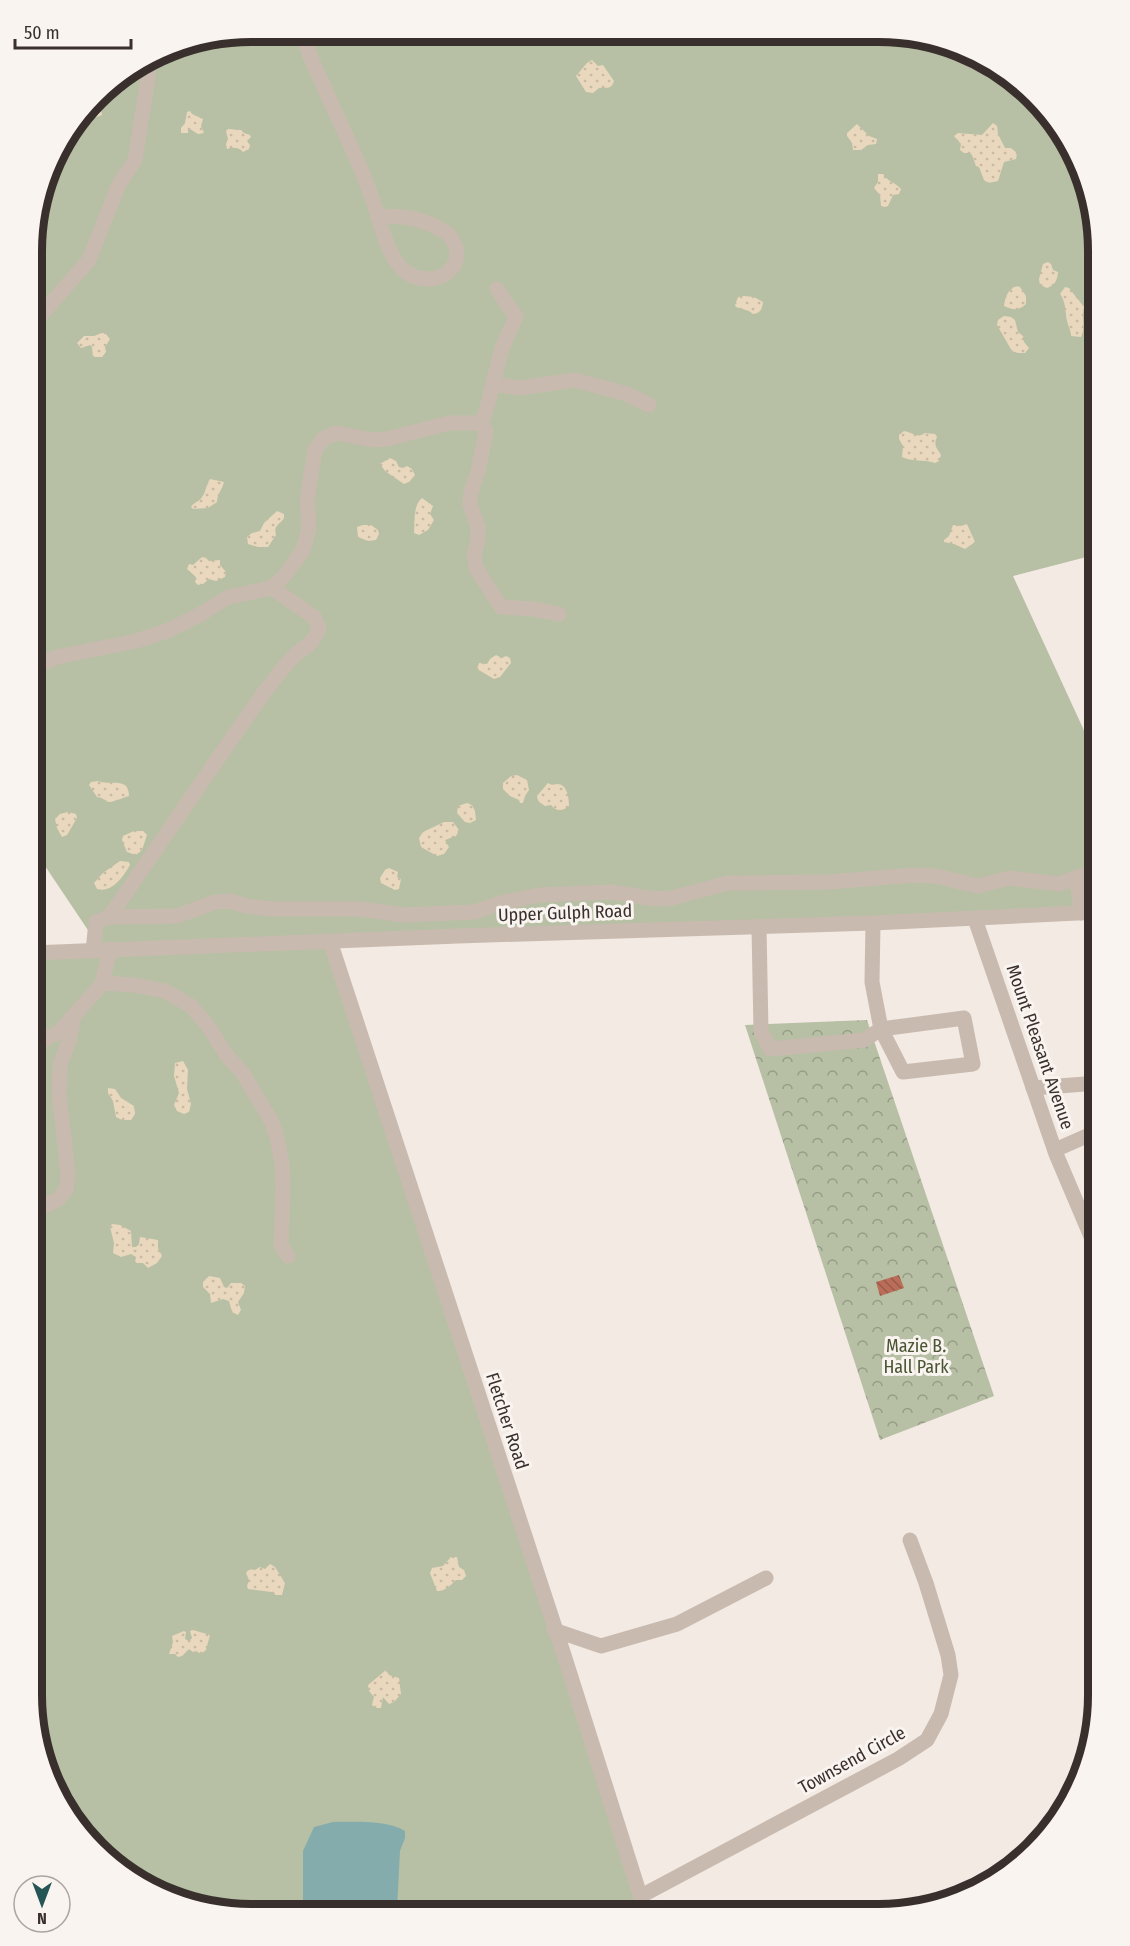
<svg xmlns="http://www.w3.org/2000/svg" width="1130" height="1946" font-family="'Fira Sans Condensed',sans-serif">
  <defs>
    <pattern id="sand-dots" width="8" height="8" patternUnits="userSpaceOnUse" patternTransform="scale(1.5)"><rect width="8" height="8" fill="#e9d8be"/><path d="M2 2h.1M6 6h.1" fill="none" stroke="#c9baa4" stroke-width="1.8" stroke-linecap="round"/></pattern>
    <pattern id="park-crowns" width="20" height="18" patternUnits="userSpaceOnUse" patternTransform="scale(1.5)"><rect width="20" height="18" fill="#b7c0a4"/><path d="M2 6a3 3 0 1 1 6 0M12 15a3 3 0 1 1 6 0" fill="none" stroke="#969c86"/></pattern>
    <pattern id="building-back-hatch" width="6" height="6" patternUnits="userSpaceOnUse" patternTransform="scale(1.5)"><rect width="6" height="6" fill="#ba6d59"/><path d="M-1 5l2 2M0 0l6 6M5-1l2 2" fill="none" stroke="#985a4a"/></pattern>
  </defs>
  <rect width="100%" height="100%" fill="#f2eae3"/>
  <polygon fill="#b7c0a4" points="251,32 908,33 1013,77 1082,167 1098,251 1098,554 1013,576 1098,761 1098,912 330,941 646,1914 223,1913 167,1898 117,1869 48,1779 32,1695 32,953 102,951 33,848 33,223 54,154 106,86 167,48"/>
  <g fill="url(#sand-dots)">
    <path d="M592 60 598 66 603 65 614 81C611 90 607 87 599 88L593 93 586 92 576 76 587 63Z"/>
    <polygon points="100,94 107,98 104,107 101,110 102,115 91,119 88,115 90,112 88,110"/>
    <polygon points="190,111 192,114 203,119 201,126 204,133 198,134 190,129 188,130 188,133 181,133 181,128 185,123 187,112"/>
    <polygon points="993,123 997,126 998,134 1005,148 1011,148 1017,153 1016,159 1004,162 998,181 988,183 984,180 979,167 976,166 972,155 970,153 964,153 960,150 961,144 954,136 958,133 982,135"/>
    <polygon points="857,124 869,136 877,139 876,144 868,145 861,150 853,150 852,143 847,136 847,133"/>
    <path d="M228 129 241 130 244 133 250 135 251 137 247 141 250 145 249 149 243 152C239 147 233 147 227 149L226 144 228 139 226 131Z"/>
    <path d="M878 174H883C888 182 895 182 901 189L899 194 893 195 888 206 885 207 881 206 880 195 874 188 878 182Z"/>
    <path d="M1048 262 1051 264 1053 270 1058 272C1057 281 1055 285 1047 288L1040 285 1039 279 1043 264Z"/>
    <path d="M1017 286 1020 287 1026 296V304C1018 311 1013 310 1004 306 1005 297 1008 289 1017 286Z"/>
    <path d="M1065 287 1069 288 1084 307C1081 317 1086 328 1081 337L1071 336C1071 330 1068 326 1067 321 1065 311 1066 302 1060 294Z"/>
    <path d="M744 296 754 297 763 302C762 309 761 313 753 314L749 311 736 307 735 305 738 297Z"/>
    <polygon points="1004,316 1011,317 1015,320 1018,332 1023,336 1024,342 1029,348 1025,353 1018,353 1012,351 997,325 998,320"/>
    <polygon points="102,333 105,333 110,339 105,347 106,352 102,357 93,357 92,347 90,345 81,348 77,343 84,336 94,336"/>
    <path d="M904 431C912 432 918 439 925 433L935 434 937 437C933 446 937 448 941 455L939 461 935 463C924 459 912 462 902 457L903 446 899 439V435Z"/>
    <polygon points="390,458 396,461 399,467 403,468 407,466 412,469 415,475 409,482 404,484 385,471 380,464"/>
    <path d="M210 479 224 482C222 490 217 494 217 502L208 508 193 509 191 507C194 502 199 502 202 497 206 492 206 485 210 479Z"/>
    <path d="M422 498 433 506 430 514 434 520 428 530 419 535 414 533C415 521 413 505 422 498Z"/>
    <path d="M277 511 284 514V518C280 525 273 525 276 535L268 547H258L248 544 247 537 252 533 260 531 264 523Z"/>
    <polygon points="967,524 975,542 965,549 954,544 944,542 944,540 949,536 953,525 961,526"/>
    <polygon points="363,525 371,525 378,530 379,534 376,540 368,541 358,537 357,527"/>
    <polygon points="202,557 206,558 209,561 220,560 220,565 226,572 225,577 216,581 209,579 203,584 198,585 195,582 196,577 187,569 189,564 193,565"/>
    <polygon points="496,655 502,658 506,656 510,658 511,663 500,677 494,679 477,669 479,663 487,664 490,659"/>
    <polygon points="517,775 527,780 529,790 525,796 523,803 520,803 519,800 510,796 503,789 503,783 511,776"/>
    <path d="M98 781C111 786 129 776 129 796 126 797 112 802 110 802 105 802 103 797 97 797L89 785 91 782Z"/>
    <path d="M548 783 552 785C566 780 569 795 569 806 563 811 556 812 551 805L545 806 538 801 537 796Z"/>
    <polygon points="467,803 472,805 475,811 476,820 470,823 465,822 457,813 458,806"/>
    <polygon points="68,812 76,814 77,818 67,835 62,837 57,828 55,819 60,814"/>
    <polygon points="444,822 453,822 459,830 456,836 445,840 449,847 444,854 437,856 421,847 419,838 423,832"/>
    <polygon points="134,831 143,831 147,835 142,850 136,855 127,852 122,840 123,836"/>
    <path d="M120 861 129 862 130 865C123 877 112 893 97 889L94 883 103 873Z"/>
    <polygon points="389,868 398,872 397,877 401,879 399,889 395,890 381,883 380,878 385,870"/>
    <polygon points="183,1061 188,1070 187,1089 191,1104 189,1112 184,1114 177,1111 174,1105 179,1093 174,1076 175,1063"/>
    <polygon points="108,1088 115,1089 121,1098 134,1106 135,1114 131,1120 122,1120 116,1117 113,1101 108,1093"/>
    <polygon points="112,1224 120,1225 131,1231 132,1247 136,1247 139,1244 140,1237 158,1240 158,1248 162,1256 157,1263 148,1268 143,1263 135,1263 136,1257 131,1254 121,1257 113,1253 114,1243 110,1227"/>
    <polygon points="209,1276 220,1278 224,1287 227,1288 231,1283 241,1283 245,1286 244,1293 238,1302 241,1310 238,1315 232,1312 229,1301 223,1299 211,1303 210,1294 203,1287 203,1282"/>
    <path d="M451 1557H457L459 1567 464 1570 466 1576 462 1580H456C451 1585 444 1592 437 1591L430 1573 432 1568 443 1566Z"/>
    <polygon points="270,1564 275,1567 285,1583 282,1595 276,1595 271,1592 248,1589 247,1586 249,1580 246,1573 249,1569 255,1570 260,1567 265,1569"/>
    <polygon points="193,1630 210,1635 206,1650 201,1654 196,1651 193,1652 189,1649 182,1656 178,1657 175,1654 169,1654 173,1642 172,1636 184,1631 186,1632 185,1639 189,1641 192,1638 190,1631"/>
    <polygon points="386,1670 389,1675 399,1678 401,1694 394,1702 389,1704 383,1697 381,1708 376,1708 372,1705 374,1697 369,1691 368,1685"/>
  </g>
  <polygon fill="url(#park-crowns)" points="867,1020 994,1396 880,1440 745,1025"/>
  <path fill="#84acac" d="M333 1822C353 1822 388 1820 405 1831V1838L400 1851 397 1908 394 1913H303V1851L314 1827Z"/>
  <polygon fill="url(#building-back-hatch)" points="899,1275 904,1288 880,1296 876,1282"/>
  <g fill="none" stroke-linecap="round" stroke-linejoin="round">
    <g stroke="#c9baaf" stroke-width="15">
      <path d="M303 32C306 51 316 69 324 87 339 122 357 156 370 192 378 212 385 248 398 264 405 273 414 278 425 279 453 280 467 255 448 234 445 231 440 229 436 227 417 217 400 216 379 216"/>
      <polyline points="33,324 89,260 118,186 135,160 148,78 148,60"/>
      <polyline points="493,384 520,388 575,380 627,394 649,405"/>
      <polyline points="481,423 486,431 478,471 471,492 470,505 478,527 478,539 474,556 476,568 501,607 533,609 559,614"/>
      <polyline points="1094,658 1098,663"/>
      <polyline points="33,668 57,657 136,641 167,631 201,614 228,597 272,588 285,575 303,550 309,528 307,500 315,450 324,438 337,433 372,440 387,439 449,423 481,423 486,411 502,348 516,317 497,289"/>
      <polyline points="1081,913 1077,877 1098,872"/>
      <path d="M109 917C162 842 212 765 266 690 275 679 282 668 292 658 306 644 311 648 319 628L314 617 272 588"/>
      <polyline points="975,919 1056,1154 1098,1253"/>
      <polyline points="759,927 761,1031 770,1049 864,1040 881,1029 964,1018 973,1064 903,1072 881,1029 872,982 873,923"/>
      <polyline points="330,941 564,1655 646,1914"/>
      <polyline points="93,951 96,922 109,917 177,916 215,902 230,901 246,906 271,909 360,909 404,915 475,912 500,903 539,895 612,892 648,898 668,899 728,883 829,882 914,875 936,876 977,886 1010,878 1059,884 1077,877"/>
      <polyline points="32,953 458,936 873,923 1098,912"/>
      <polyline points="102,983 134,985 165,991 191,1006 208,1026 228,1057 242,1072 273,1124 278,1143 282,1163 283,1189 281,1245 288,1256"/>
      <polyline points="32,1045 58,1033 95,992 102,983 110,951"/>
      <polyline points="1033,1088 1098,1083"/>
      <polyline points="1055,1150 1098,1131"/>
      <polyline points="32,1203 47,1205 57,1200 66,1190 68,1174 59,1093 60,1065 69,1041 74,1016"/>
      <polyline points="554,1630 601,1646 677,1624 766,1578"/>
      <polyline points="641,1896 898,1759 927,1740 941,1714 951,1675 948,1655 926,1583 910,1540"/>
    </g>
  </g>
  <g text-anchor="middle" stroke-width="6" stroke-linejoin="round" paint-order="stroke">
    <g font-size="18" fill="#39302d" stroke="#f9f4ef">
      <text transform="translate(565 913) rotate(-2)" y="6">Upper Gulph Road</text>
      <text transform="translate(1040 1047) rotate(71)" y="6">Mount Pleasant Avenue</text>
      <text transform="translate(507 1421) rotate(72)" y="6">Fletcher Road</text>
      <text transform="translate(852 1760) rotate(-29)" y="6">Townsend Circle</text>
    </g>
    <g font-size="18" fill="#495533" stroke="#f9f4ef">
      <text x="916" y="1352">Mazie B.<tspan x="916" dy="21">Hall Park</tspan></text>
    </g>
  </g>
  <path d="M0 0H1130V1946H0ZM251 42H879A209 209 0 0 1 1088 251V1695A209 209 0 0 1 879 1904H251A209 209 0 0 1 42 1695V251A209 209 0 0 1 251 42Z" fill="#f9f4ef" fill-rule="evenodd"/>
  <path fill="none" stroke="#39302d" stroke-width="8" d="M251 42H879A209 209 0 0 1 1088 251V1695A209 209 0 0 1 879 1904H251A209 209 0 0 1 42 1695V251A209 209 0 0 1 251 42Z"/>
  <g transform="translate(42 1904) rotate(180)"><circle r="28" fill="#f9f4ef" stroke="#aca6a1" stroke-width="1.5"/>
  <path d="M0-4.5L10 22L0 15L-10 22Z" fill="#265556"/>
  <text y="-9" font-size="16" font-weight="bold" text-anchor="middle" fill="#39302d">N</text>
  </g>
  <path d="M15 39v9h116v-9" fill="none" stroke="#39302d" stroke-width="3"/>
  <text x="24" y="39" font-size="18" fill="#39302d" stroke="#f9f4ef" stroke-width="4.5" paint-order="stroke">50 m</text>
</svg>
